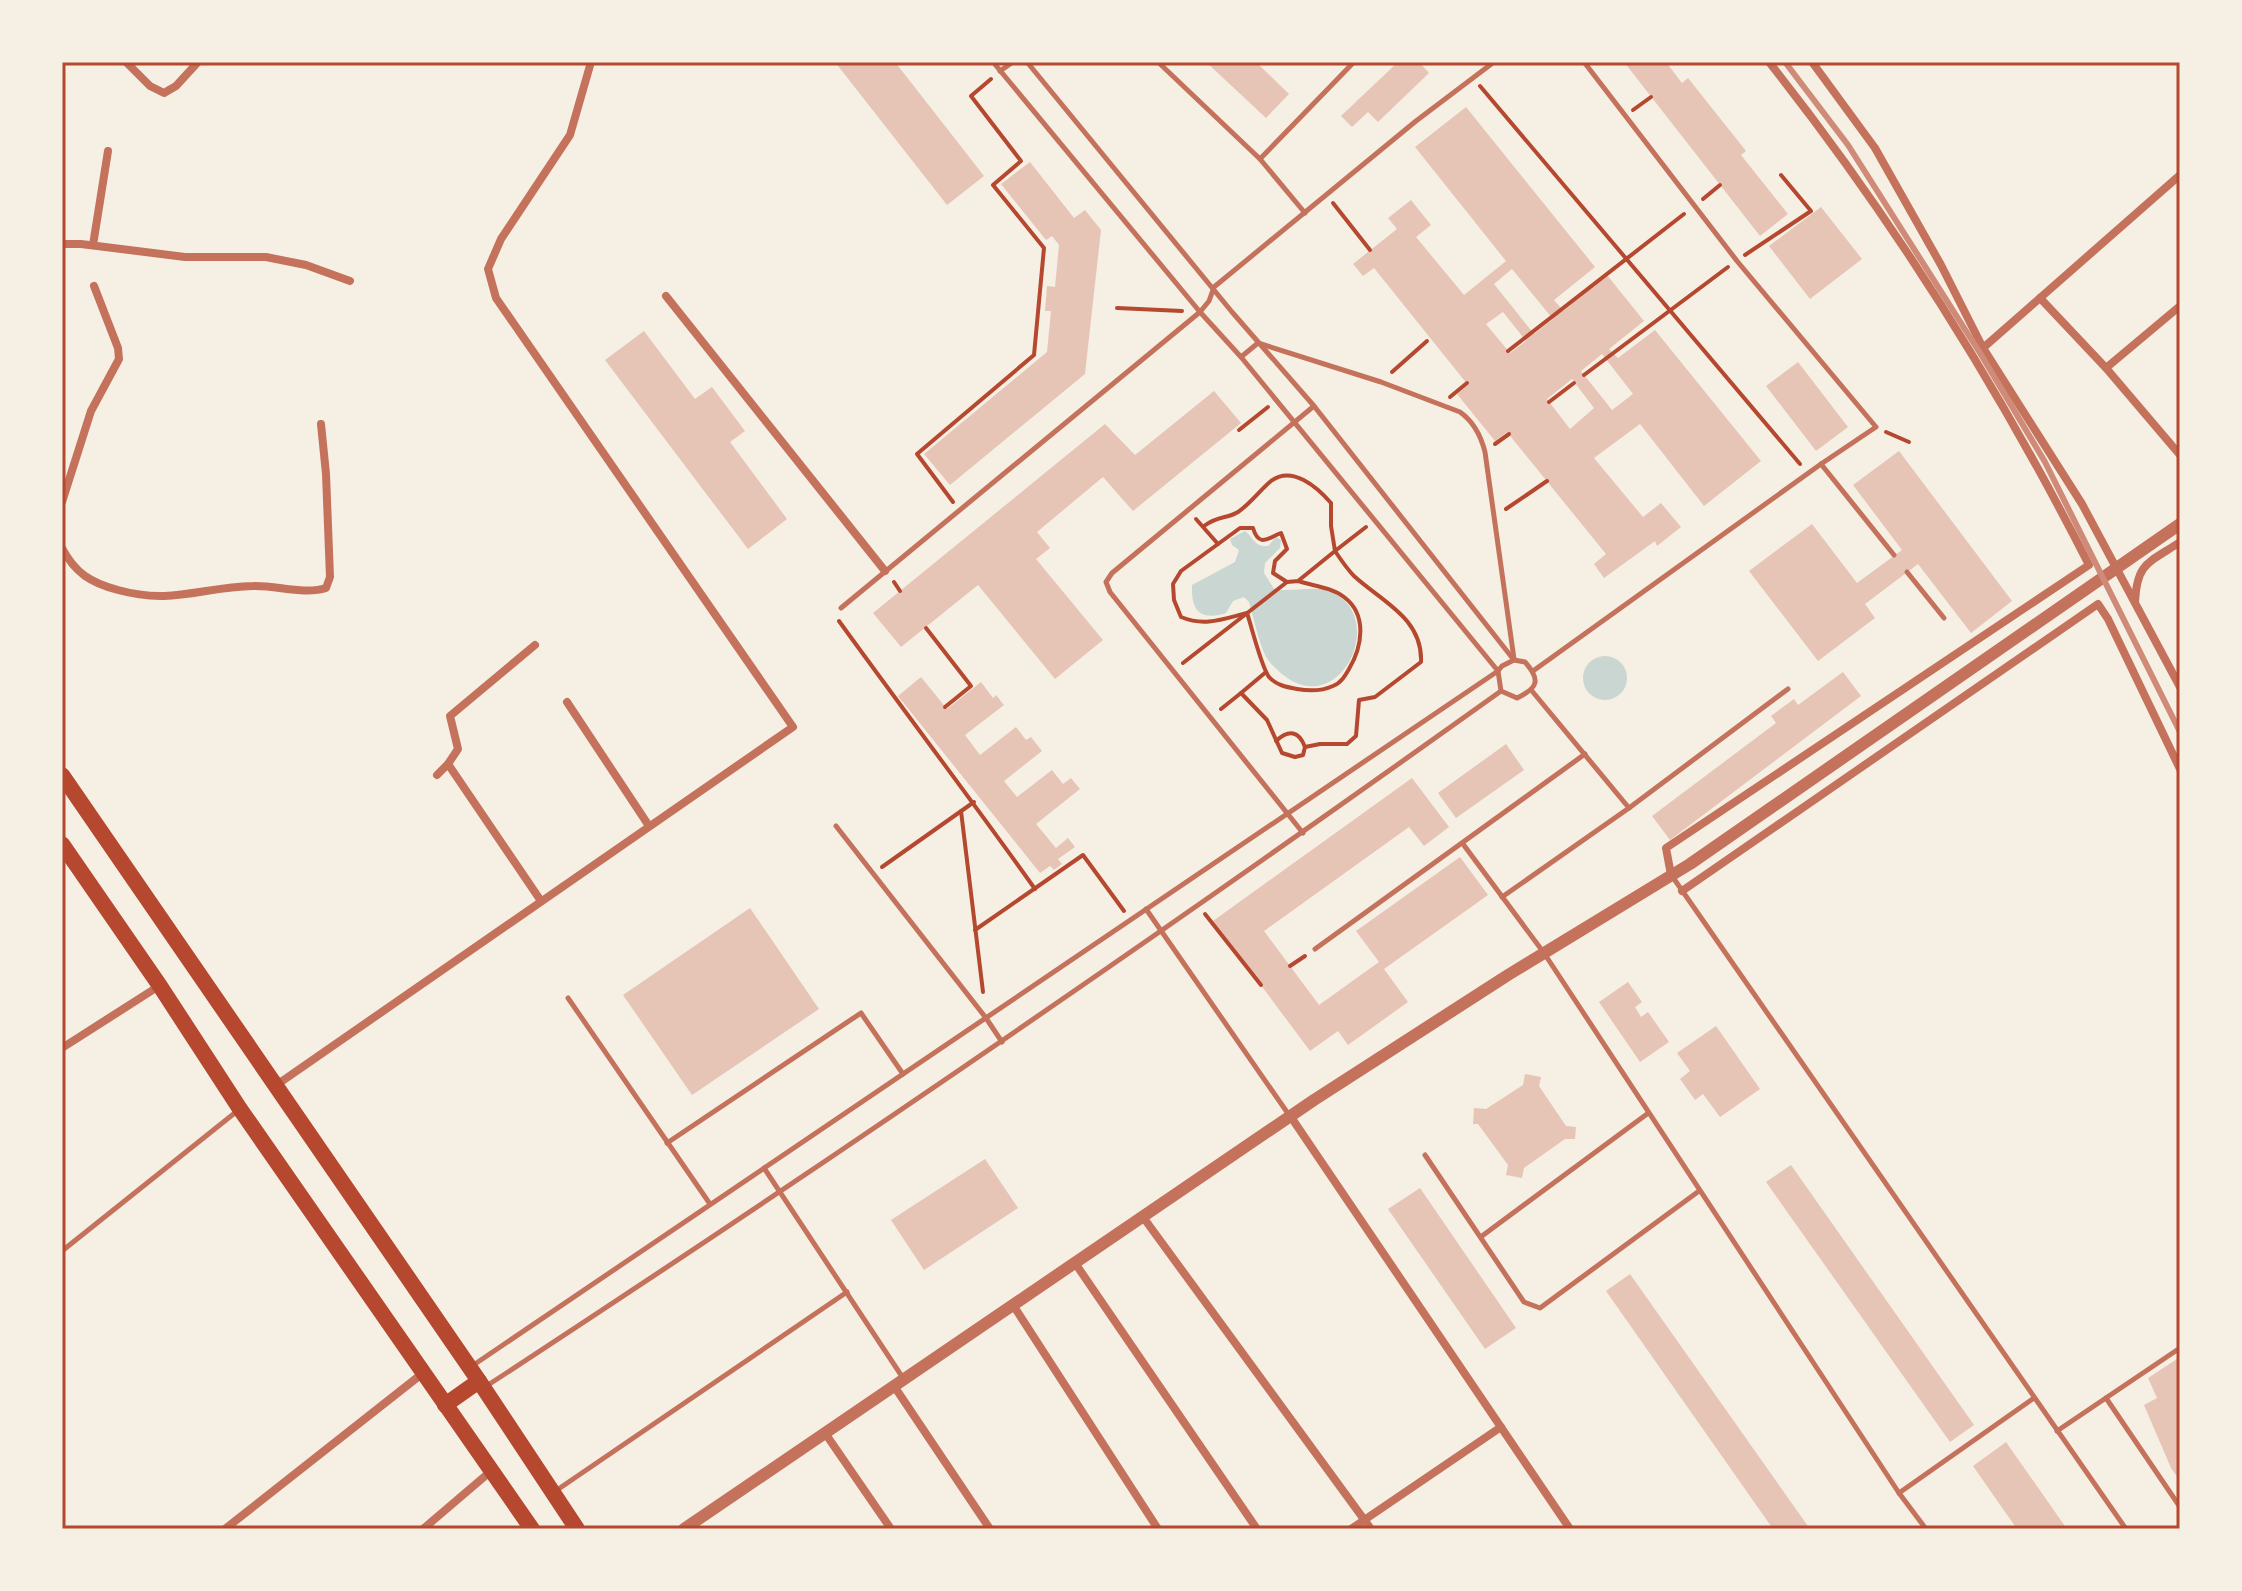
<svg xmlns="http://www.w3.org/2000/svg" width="2242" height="1591" font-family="'Noto Serif',serif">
  <rect width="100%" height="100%" fill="#f6efe4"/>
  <g fill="#c9d6d2">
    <path d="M1245 531C1254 538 1254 547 1268 546L1276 537 1281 540 1280 548 1265 563 1264 573 1274 589C1293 593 1317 584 1334 593 1386 620 1341 716 1286 677 1278 671 1270 664 1265 655 1258 639 1254 619 1249 602L1244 597 1233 601 1226 613C1200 621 1191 611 1192 585L1235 562 1239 550 1232 545 1230 539Z"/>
    <circle cx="1605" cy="678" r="22"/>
  </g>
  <g fill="#e6c5b7" fill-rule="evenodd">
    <polygon points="835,62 895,62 984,176 947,205"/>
    <polygon points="1206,62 1256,62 1289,94 1266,118"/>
    <polygon points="1398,62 1419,62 1429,73 1378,122 1368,112 1352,127 1341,116"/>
    <polygon points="1624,62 1666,62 1682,83 1688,78 1746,151 1741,155 1788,214 1760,236"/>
    <path d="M1466 107 1595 267 1554 300 1561 308 1563 311 1607 275 1644 321 1609 349 1618 358 1655 330 1761 461 1704 506 1640 424 1594 458 1643 517 1661 503 1681 527 1657 546 1655 541 1604 578 1594 564 1606 554 1507 432 1495 441 1457 394 1468 385 1374 268 1363 276 1353 264 1397 229 1388 218 1411 200 1431 225 1416 237 1464 295 1506 261 1415 147ZM1512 269 1553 319 1534 334 1494 284ZM1503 312 1526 341 1510 353 1486 324ZM1602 354 1633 394 1612 410 1581 371ZM1572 379 1594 408 1570 429 1547 399Z"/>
    <polygon points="1030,162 1074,218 1085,210 1101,230 1085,374 950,485 924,454 1047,352 1051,311 1045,311 1047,286 1055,287 1059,245 1052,236 1046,240 1001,184"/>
    <polygon points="1821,207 1862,259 1810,299 1769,246"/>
    <polygon points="644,331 695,399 712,387 745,431 730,442 787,519 748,549 605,360"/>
    <polygon points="1798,362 1848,427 1816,451 1766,386"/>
    <polygon points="1214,391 1241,423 1133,511 1103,477 1037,532 1050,548 1036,559 1103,640 1055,679 978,585 901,647 873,613 1105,424 1135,455"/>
    <polygon points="1899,451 2012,601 1971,633 1918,564 1865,604 1875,618 1818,661 1749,571 1812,524 1857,583 1902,550 1853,485"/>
    <polygon points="1843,672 1861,696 1670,840 1652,816 1776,723 1771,716 1794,699 1798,705"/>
    <polygon points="921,677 947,709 981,682 993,698 996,695 1004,705 965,735 980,755 1016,727 1026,740 1031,737 1042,751 1004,781 1017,797 1052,770 1063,784 1071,778 1080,789 1036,824 1056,848 1068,838 1075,847 1058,859 1062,864 1054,870 1050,866 1040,873 898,696"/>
    <polygon points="1506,744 1524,770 1456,818 1438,793"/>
    <polygon points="1412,778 1449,827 1424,846 1409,827 1264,931 1319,1005 1379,962 1356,931 1460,857 1488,895 1384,969 1408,1002 1348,1045 1338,1031 1310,1051 1213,921"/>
    <polygon points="750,908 819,1009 692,1095 623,995"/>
    <polygon points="1628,982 1642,1002 1635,1007 1641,1017 1648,1012 1669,1042 1640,1062 1599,1002"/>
    <polygon points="1716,1026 1760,1089 1720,1117 1703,1094 1695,1100 1680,1079 1690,1071 1677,1053"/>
    <polygon points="1525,1074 1541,1077 1539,1086 1566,1126 1576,1127 1575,1139 1565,1139 1524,1168 1522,1178 1506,1175 1508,1165 1478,1124 1473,1124 1474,1108 1486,1109 1523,1085"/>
    <polygon points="985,1159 1018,1208 924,1270 891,1220"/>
    <polygon points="1791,1165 1974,1425 1950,1442 1766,1182"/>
    <polygon points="1420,1188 1516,1328 1485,1349 1388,1209"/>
    <polygon points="1630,1274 1810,1529 1773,1529 1606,1291"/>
    <polygon points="2180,1357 2180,1481 2171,1468 2144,1405 2157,1398 2148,1378"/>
    <polygon points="2006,1442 2067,1529 2017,1529 1973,1466"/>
  </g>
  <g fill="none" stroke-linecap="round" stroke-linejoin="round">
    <g stroke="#b5482f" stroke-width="4">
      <polyline points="1480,86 1800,464"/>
      <polyline points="1633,110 1651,97"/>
      <polyline points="1703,199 1720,185"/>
      <polyline points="1333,203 1370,250"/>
      <polyline points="1745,255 1811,211 1781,175"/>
      <polyline points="1117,308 1182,311"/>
      <polyline points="1508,351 1684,214"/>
      <polyline points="1392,372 1427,341"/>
      <polyline points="1584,375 1728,267"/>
      <polyline points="1450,397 1467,383"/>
      <polyline points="1549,402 1574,383"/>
      <polyline points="1239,430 1268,407"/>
      <polyline points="1886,432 1909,442"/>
      <polyline points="1495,444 1509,434"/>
      <polyline points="953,502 917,454 1034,355 1044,248 993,185 1021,161 971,96 991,79"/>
      <polyline points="1506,509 1547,481"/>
      <polyline points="1196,519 1218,544"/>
      <path d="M1204 526C1219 515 1227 519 1238 512 1251 503 1260 490 1271 481 1292 465 1317 487 1331 503V526L1335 551 1366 527"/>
      <polyline points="894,582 900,591"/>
      <path d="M839 621C904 711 971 799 1035 889"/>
      <polyline points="926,628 971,686 945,707"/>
      <polyline points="1183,663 1287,582"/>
      <polyline points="1241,693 1266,672"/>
      <path d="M1221 709 1241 693 1267 720 1282 753 1295 757 1303 755 1305 747 1320 744H1347L1356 736 1359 700 1375 697 1421 662C1423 618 1381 601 1354 576 1347 569 1341 560 1335 551L1298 581C1313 586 1331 587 1344 597 1368 615 1362 647 1349 669 1345 676 1341 683 1333 686 1322 691 1308 691 1297 689 1286 687 1276 685 1269 677 1261 666 1252 628 1247 613 1223 619 1205 627 1181 617L1174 600 1173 584 1181 571 1240 528H1253C1259 548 1268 538 1281 533L1287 549 1275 561 1273 573 1287 582 1298 581"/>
      <path d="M1276 741C1289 729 1299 731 1305 747"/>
      <polyline points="961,811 983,992"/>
      <polyline points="882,867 974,802"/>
      <polyline points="1205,914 1261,985"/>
      <polyline points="975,930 1083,855 1124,911"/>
      <polyline points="1290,966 1305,956"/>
    </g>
    <g stroke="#c5725c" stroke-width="5">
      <path d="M1027 62 1232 312 1314 406 1514 660 1525 662C1541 680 1538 688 1517 698L1501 691 1498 671 1502 666 1514 660"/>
      <polyline points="1158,62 1260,159 1305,213"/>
      <polyline points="1000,71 1013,62"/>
      <polyline points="1260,159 1354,62"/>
      <path d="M1241 357 1258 343 1381 382 1460 412C1474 422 1481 436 1485 452L1514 659"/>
      <polyline points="1821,464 1894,555"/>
      <polyline points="1907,572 1944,618"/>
      <polyline points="841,608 1200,312 1209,301 1214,287 1416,121 1494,62"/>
      <polyline points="1533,671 1821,464 1876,427 1737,261 1584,62"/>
      <polyline points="1532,691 1629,808 1788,689"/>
      <polyline points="836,826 986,1018 1002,1042"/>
      <polyline points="1303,833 1110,592 1106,582 1112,573 1314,406"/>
      <polyline points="1463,844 1544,953 1899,1493 1926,1529"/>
      <polyline points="1672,876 2126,1529"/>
      <polyline points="1502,897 1629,808"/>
      <polyline points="1146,909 1289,1115"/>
      <polyline points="1315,949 1585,754"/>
      <polyline points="568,998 710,1204"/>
      <polyline points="667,1143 861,1013 903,1074"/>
      <polyline points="1425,1155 1524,1302 1540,1308 1699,1191"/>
      <polyline points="764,1168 903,1378"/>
      <polyline points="1482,1236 1647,1114"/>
      <polyline points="62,1251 236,1112"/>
      <polyline points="472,1366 1498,671 1241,357 1200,312 993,62"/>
      <path d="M488 1385C831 1161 1168 929 1501 691"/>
      <polyline points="2106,1398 2180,1507"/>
      <polyline points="2057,1431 2180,1348"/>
      <polyline points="557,1490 847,1292"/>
      <polyline points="1899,1493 2034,1398"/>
    </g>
    <g stroke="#c5725c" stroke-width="8">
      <polyline points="126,62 150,86 164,93 176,86 198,62"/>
      <polyline points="1812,62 1875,148 1941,265 1983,348 2082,504 2180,687"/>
      <polyline points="62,244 81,244 185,257 266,257 306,265 350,281"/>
      <polyline points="93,245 108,151"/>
      <polyline points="666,296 885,571"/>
      <polyline points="2040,298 2106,368 2180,455"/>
      <polyline points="1983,348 2180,175"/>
      <polyline points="2106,368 2180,306"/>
      <polyline points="62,502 91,411 119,359 118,348 94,286"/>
      <path d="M62 548C75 573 91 583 118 590 172 605 202 587 253 586 276 585 304 595 326 588L330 577 326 474 321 424"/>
      <path d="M2135 602C2137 562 2149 563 2180 542"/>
      <polyline points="567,702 649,826"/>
      <polyline points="448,764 541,901"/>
      <polyline points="437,775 448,764 458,749 450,716 535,645"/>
      <path d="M1671 875 1666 848 2089 565C2000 390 1891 216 1769 62"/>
      <polyline points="1682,891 2098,604 2108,619 2180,769"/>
      <polyline points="62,1048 159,986"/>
      <polyline points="275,1086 793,727 496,298 488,269 501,239 570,135 591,62"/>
      <polyline points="1291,1117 1570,1529"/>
      <polyline points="1143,1217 1371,1529"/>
      <polyline points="1075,1263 1257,1529"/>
      <polyline points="1013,1305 1158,1529"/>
      <polyline points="894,1386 990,1529"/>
      <polyline points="825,1433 891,1529"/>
      <polyline points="225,1529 423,1373"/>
      <polyline points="423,1529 491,1471"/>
      <polyline points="1351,1529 1501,1427"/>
    </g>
    <polyline stroke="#c5725c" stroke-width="12" points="684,1529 1314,1100 1508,975 1690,864 2180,524"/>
    <g stroke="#b5482f" stroke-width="16">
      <polyline points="62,775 479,1381 577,1529"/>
      <polyline points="62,844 160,986 240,1109 532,1529"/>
      <polyline points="445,1405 479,1381"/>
    </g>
    <polyline stroke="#cf8b77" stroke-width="6" points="1785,62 1848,145 1980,353 2045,462 2180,732"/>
  </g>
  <rect width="2242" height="1591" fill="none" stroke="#f6efe4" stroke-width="128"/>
  <rect x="64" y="64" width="2114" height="1463" fill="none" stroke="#b5482f" stroke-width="3"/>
</svg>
